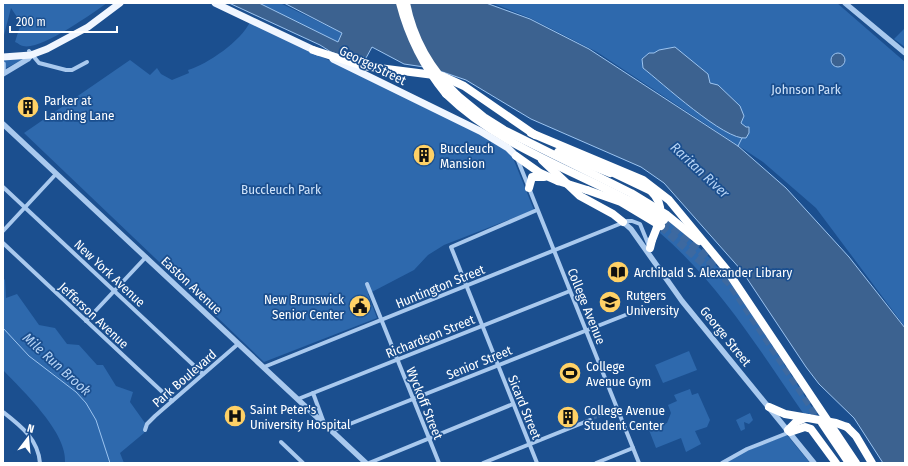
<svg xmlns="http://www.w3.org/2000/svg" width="908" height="466" font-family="'Fira Sans Condensed',sans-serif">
  <rect width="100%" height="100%" fill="#1b4f8f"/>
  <g fill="#2e69ad">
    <path d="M3 3H107C93 13 40 51 23 46 21 46 18 43 15 42L21 23 11 8 3 39Z"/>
    <polygon points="259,3 280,3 342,33 338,42"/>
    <polygon points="492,3 837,3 905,62 905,327 816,208 763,162 597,52 530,18"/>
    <path d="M250 22 481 134 508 152 513 158 534 210 444 245 428 255 414 270 368 294 377 318 264 362 24 133 130 60 150 75 157 68 161 74 172 80 189 73 188 70C208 64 241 41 250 22Z"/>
    <polygon points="905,28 905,47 894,39"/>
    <polygon points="26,58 6,68 5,68 4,60"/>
    <path d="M667 218 709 257 733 285 817 415 803 413C758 348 720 285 660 233Z"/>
    <path d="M3 278 5 280 6 298 17 294 39 325 55 328 67 344 79 345 97 365H103L116 386 133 392 130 402 145 423 144 433 120 453 124 463H65C68 433 23 391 3 370Z"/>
    <polygon points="689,351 697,370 663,383 655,365"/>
    <polygon points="690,389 692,395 698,393 710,420 707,427 695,431 701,444 686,452 681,438 656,448 649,430 667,423 671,413 668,405 677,401 674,395"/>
    <polygon points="750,413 753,420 749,424 744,422 745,429 741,431 736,420"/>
    <polygon points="787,435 810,463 725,463 744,452"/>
  </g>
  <g fill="#3c6290" stroke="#9cc4f0">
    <polygon points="229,3 259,3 338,42 342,33 284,3 486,3 530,19 589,49 738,146 786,188 849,257 905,328 905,463 883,463 854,418 819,384 806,367 742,271 664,183 641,167 531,119 466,80 431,68 404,64 372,47 366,58 363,57 359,62 331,52 320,45"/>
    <path d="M675 47 708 74 710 83 718 85 740 106 744 116 741 123 746 127H749V133L746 138C725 141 661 82 643 68L642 59 649 53H654L659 50Z"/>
    <circle cx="838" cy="60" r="7"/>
  </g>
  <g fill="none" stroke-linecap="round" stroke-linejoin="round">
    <g stroke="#9cc4f0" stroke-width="1">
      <polyline points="738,146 742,138"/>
      <polyline points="3,328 29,356 76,392 86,403 96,420 110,463"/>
    </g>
    <polyline stroke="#3d69a0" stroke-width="3" stroke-dasharray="3 1.5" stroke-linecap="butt" points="594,418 606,413"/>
    <g stroke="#3d69a0" stroke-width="8" stroke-dasharray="8 4" stroke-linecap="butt">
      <polyline points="664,220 702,253 731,285 822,423"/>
      <polyline points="661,226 713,272"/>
    </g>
    <polyline stroke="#a9c9ee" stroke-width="3" points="606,413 614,411"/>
    <g stroke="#a9c9ee" stroke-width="4">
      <polyline points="29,51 39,63 66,70 72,70 87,62"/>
      <polyline points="517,158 639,463"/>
      <polyline points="3,187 203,374"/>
      <polyline points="3,231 56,174"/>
      <polyline points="3,243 172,401"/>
      <polyline points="367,284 439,463"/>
      <polyline points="86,321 146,257"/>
      <polyline points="264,367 627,221 632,221 640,224 649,246"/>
      <polyline points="313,393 324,423"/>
      <polyline points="298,399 570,291"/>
      <path d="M3 412C21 426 38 439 40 463"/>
      <polyline points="145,430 147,424 155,416 238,344"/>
      <polyline points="332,431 633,312"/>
      <polyline points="281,442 303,463"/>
      <polyline points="369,463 513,404"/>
      <polyline points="483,463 590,420"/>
      <polyline points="537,463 451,247 537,210"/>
      <polyline points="596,463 633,448"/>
      <polyline points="722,463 747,449 790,432"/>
    </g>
    <g stroke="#a9c9ee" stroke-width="5.5">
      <polyline points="845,3 905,53"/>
      <polyline points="3,64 3,70"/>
      <polyline points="3,74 28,59 31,55"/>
      <polyline points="3,124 366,463"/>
      <polyline points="623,222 631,229 682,301 814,463"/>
    </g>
    <g stroke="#f0f6ff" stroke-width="7">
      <polyline points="215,3 318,52"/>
      <polyline points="3,57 31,55 47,49 88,27 120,3"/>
      <polyline points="333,59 480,131 508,148 516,156"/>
    </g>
    <g stroke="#fff" stroke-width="8">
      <polyline points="313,50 363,66 442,76 464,86 535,135"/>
      <path d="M446 94C505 152 593 176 664 220"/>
      <polyline points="457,95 485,118 504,130 631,193 667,215 699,241"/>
      <polyline points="531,133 643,180 669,200 726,269 856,463"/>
      <polyline points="558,152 610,173"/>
      <polyline points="516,156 540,173 558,181"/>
      <polyline points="542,160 580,196 613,214 623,222"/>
      <polyline points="607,170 651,191"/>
      <polyline points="529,188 532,177 544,177"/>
      <polyline points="587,190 621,202 661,226"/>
      <polyline points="650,248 652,240"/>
      <polyline points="769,407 785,414 808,418"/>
      <polyline points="822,423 849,463"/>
      <polyline points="847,427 856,436 872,463"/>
      <polyline points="788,430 796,422 805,418"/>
      <polyline points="790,432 805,427 811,429 836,463"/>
    </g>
    <g stroke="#fff" stroke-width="8">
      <path d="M400 3C409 38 423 66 446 94"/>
      <path d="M406 3C413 39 431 70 457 95"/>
      <polyline points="558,181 587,190"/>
      <path d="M651 191C667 206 659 223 652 240"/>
      <polyline points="808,418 836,423 847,427"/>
    </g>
  </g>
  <defs>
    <g id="building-disc" transform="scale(1.15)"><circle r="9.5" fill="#ffd166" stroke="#1b4f8f"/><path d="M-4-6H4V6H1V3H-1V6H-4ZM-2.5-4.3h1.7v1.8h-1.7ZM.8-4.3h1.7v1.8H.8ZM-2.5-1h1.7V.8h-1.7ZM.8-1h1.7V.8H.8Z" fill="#111"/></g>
    <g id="library-disc" transform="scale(1.15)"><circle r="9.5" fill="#ffd166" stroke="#1b4f8f"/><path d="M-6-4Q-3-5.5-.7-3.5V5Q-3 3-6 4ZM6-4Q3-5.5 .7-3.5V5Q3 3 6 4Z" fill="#111"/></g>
    <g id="university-disc" transform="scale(1.15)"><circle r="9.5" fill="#ffd166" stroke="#1b4f8f"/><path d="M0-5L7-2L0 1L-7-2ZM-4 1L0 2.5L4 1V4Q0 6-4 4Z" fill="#111"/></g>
    <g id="civic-disc" transform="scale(1.15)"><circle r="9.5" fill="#ffd166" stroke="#1b4f8f"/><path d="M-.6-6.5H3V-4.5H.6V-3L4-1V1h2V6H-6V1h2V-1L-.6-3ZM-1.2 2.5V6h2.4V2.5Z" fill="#111"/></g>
    <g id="stadium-disc" transform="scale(1.15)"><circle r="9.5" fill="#ffd166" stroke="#1b4f8f"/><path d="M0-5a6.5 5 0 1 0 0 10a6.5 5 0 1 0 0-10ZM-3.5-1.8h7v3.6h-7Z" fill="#111"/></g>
    <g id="hospital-disc" transform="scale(1.15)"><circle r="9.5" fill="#ffd166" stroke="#1b4f8f"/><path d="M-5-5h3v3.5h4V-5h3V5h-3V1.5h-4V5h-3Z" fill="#111"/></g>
  </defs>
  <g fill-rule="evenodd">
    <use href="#building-disc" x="28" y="107"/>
    <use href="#building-disc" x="424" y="155"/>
    <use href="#library-disc" x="618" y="272"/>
    <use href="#university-disc" x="610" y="302"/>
    <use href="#civic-disc" x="360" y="306"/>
    <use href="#stadium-disc" x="570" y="373"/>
    <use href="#hospital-disc" x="235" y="416"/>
    <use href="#building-disc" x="568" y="417"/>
  </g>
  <g text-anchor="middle" stroke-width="3.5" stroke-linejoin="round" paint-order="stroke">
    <g font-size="13" fill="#fff" stroke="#1b4f8f">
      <text transform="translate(373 65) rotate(26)" y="5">George Street</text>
      <text transform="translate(110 273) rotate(43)" y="5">New York Avenue</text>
      <text transform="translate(192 285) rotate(43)" y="5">Easton Avenue</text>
      <text transform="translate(440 286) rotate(-22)" y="5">Huntington Street</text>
      <text transform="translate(587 306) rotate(68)" y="5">College Avenue</text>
      <text transform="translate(94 315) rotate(43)" y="5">Jefferson Avenue</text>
      <text transform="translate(430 336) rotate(-22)" y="5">Richardson Street</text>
      <text transform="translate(726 336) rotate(51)" y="5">George Street</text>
      <text transform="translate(479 362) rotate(-22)" y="5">Senior Street</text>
      <text transform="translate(184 378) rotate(-41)" y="5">Park Boulevard</text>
      <text transform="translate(425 403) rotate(68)" y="5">Wyckoff Street</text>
      <text transform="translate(525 407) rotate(68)" y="5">Sicard Street</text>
    </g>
    <g font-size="13" fill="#cfe3fa" stroke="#1b4f8f">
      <text x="806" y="94">Johnson Park</text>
      <text x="281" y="194">Buccleuch Park</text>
    </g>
    <g font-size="13" fill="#fff" stroke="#1b4f8f" text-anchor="start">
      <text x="44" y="105">Parker at<tspan x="44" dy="15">Landing Lane</tspan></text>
      <text x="440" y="153">Buccleuch<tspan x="440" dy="15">Mansion</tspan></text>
      <text x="634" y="277">Archibald S. Alexander Library</text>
      <text x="626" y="300">Rutgers<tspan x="626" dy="15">University</tspan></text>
      <text x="344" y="304" text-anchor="end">New Brunswick<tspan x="344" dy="15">Senior Center</tspan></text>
      <text x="586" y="371">College<tspan x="586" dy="15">Avenue Gym</tspan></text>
      <text x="250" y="414">Saint Peter's<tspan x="250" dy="15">University Hospital</tspan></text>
      <text x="584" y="415">College Avenue<tspan x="584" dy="15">Student Center</tspan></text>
    </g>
    <g font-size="14" font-style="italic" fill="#b5d3f5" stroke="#1b4f8f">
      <text transform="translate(700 170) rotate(43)" y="5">Raritan River</text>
      <text transform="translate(57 364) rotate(42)" y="5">Mile Run Brook</text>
    </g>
  </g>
  <rect width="908" height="466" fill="none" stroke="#ffffff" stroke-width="8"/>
  <g transform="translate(28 438) rotate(16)" stroke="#1b4f8f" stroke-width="3" paint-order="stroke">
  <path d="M0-3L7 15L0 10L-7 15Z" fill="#ffffff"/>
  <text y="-6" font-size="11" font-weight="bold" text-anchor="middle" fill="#ffffff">N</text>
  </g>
  <path d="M10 26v6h107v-6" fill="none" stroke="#ffffff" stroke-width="2"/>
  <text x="16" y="26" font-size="12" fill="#ffffff" stroke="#1b4f8f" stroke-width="3" paint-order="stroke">200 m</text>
</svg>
